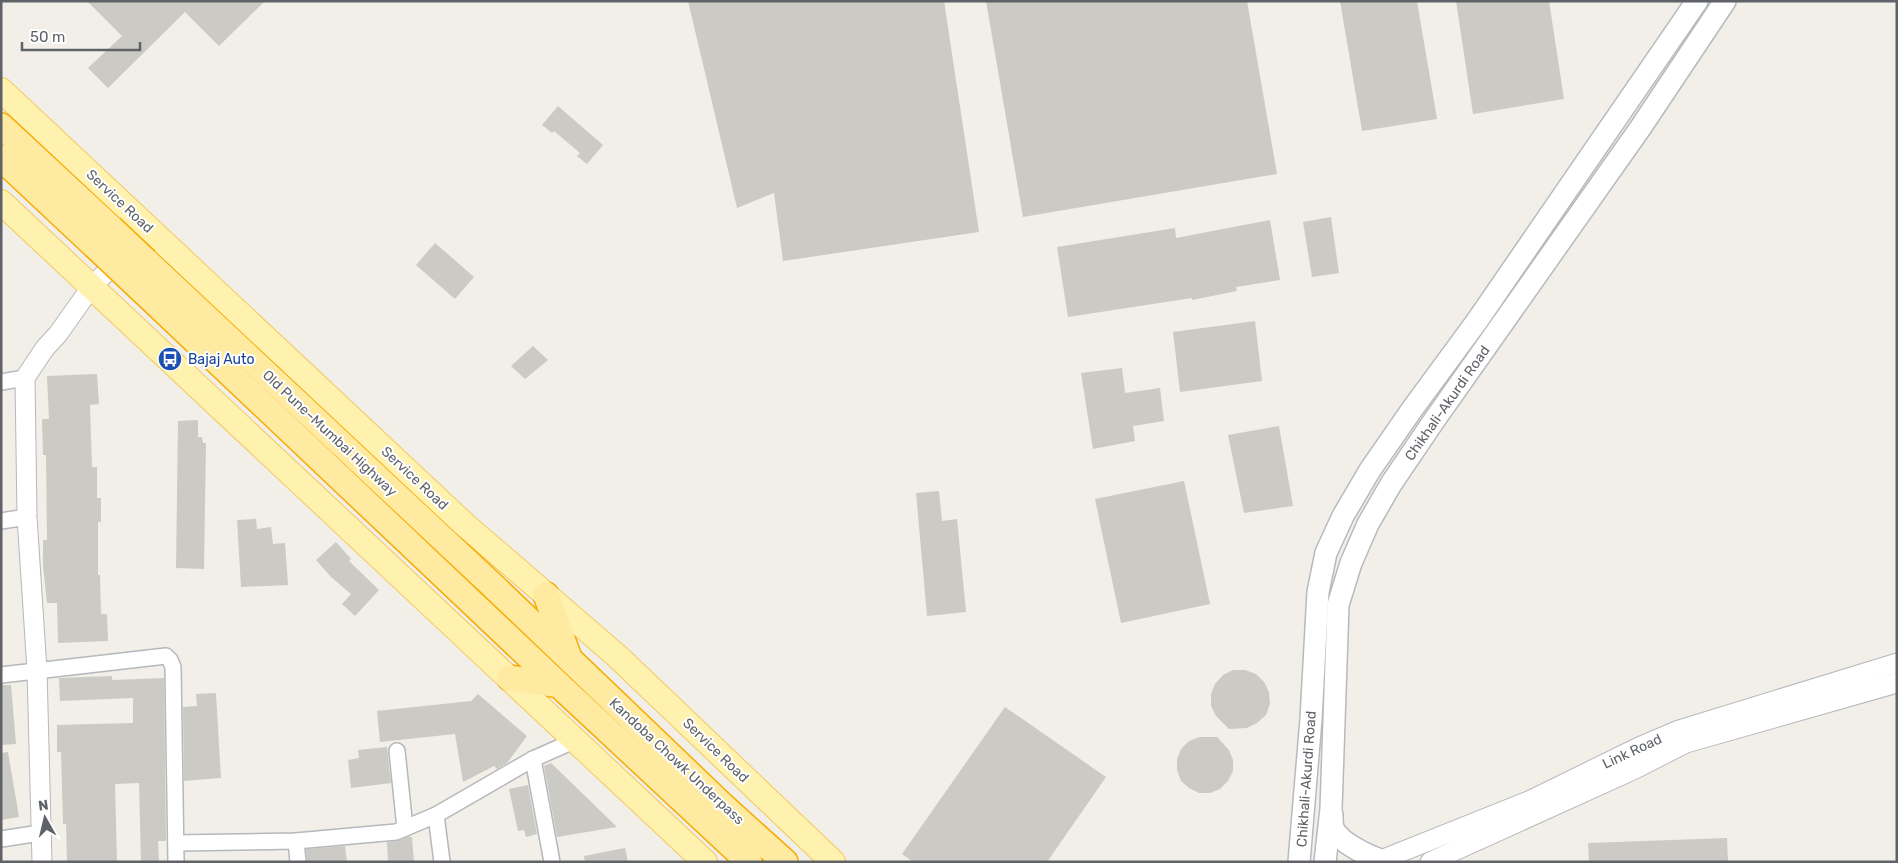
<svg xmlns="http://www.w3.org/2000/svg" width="1898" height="863" font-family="Rubik,sans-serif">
  <rect width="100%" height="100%" fill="#f1efe8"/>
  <g fill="#cccac5">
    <polygon points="87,1 265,1 219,46 185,12 108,88 88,68 122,36"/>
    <polygon points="688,1 944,1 979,232 783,261 774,193 737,208"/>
    <polygon points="986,1 1247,1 1277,174 1023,217"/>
    <polygon points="1340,1 1417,1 1437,119 1362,131"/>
    <polygon points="1456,1 1549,1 1564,99 1473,114"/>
    <polygon points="558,106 603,145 587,164 577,156 580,153 554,131 552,133 542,125"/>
    <polygon points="1331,217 1339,273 1312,277 1303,222"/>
    <polygon points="1270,220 1280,280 1236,287 1237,291 1192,300 1192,298 1068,317 1057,247 1175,228 1176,238"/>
    <polygon points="435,243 474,277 455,299 416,265"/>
    <polygon points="1255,321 1262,381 1180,392 1173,332"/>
    <polygon points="533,346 548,360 525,379 511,366"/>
    <polygon points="1122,368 1125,393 1160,388 1164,421 1133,426 1135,441 1093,449 1081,373"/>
    <polygon points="97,374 99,404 90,405 92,467 97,467 97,498 101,498 101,522 98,522 98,575 100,575 101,614 107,614 108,641 58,643 57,603 47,603 43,565 43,540 47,540 46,455 43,455 42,419 49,419 47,376"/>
    <polygon points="198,420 198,437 202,437 203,443 206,443 204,569 176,568 178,421"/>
    <polygon points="1279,426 1293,506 1244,513 1228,435"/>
    <polygon points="1184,481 1210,604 1121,623 1095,499"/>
    <polygon points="939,491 942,521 957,519 966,612 927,616 916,493"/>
    <polygon points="256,519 257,529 271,527 273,544 285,543 288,585 241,587 237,520"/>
    <polygon points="336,542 351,559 349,561 379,590 355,616 342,604 351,594 331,577 316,560"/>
    <polygon points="1233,670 1245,670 1256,674 1264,682 1269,692 1270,704 1266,715 1257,723 1247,728 1229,729 1216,716 1211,706 1211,694 1215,684 1223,675"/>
    <polygon points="112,676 112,680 164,678 166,841 158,841 159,862 141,862 139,783 115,784 117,862 67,862 66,824 63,824 61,752 57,752 57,725 133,723 133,698 60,701 59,678"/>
    <polygon points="1,685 11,685 16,744 1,745"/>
    <polygon points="216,693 221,778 184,781 183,707 197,706 196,694"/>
    <polygon points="478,694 527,736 507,763 497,769 494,766 463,782 455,734 380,742 377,711 471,701"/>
    <polygon points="1005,707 1106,777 1047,862 913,862 902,854"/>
    <polygon points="1200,737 1217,737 1229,750 1233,760 1233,771 1228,781 1220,789 1210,793 1199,793 1189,788 1181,781 1177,770 1177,759 1181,749 1189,741"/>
    <polygon points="387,747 391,783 351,788 348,760 359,758 358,750"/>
    <polygon points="8,752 19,817 1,820 1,753"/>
    <polygon points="551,763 617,827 557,837 544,766"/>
    <polygon points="528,785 537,834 526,837 524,830 518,831 509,789"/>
    <polygon points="407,837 412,837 414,862 388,862 387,842 397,841"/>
    <polygon points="1727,838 1728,862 1589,862 1588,843"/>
    <polygon points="345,846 347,862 307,862 306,849"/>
    <polygon points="625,848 628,862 585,862 584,856"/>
  </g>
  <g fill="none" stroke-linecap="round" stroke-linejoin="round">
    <g stroke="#b5b8bc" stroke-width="18">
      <g id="minor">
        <polyline points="1,382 25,378"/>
        <polyline points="1,521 27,517"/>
        <polyline points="1,675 166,656 170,660 173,667 176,862"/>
        <polyline points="397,751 405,828"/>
        <polyline points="533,759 552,862"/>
        <polyline points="436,815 442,862"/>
        <polyline points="1,839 40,833"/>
        <polyline points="296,841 298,862"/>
        <polyline points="176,843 296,841 396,832 436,815 533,759 576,740"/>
      </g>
    </g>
    <g stroke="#b5b8bc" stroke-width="21">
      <g id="tertiary">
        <polyline points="42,862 37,670 27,517 25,378 45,348 58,334 92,286 123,256"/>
        <polyline points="1376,862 1531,800 1639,747 1679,730 1897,663"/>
        <polyline points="1430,862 1635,769 1686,743 1897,683"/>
      </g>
    </g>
    <g stroke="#b6babf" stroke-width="24">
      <g id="secondary">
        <path d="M1332 815C1332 819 1332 826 1334 830 1341 843 1368 856 1381 860"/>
        <polyline points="1299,862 1311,719 1318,592 1326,553 1343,516 1370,470 1413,408 1477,321 1697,1"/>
        <polyline points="1325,862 1331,809 1338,605 1351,563 1368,524 1391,484 1433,422 1641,127 1725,1"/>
      </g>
    </g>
    <g stroke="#f2c960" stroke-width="26">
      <g id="primary">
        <polyline points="1,90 464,524 617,656 833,862"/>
        <polyline points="1,202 705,862"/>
      </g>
    </g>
    <g stroke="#f9ab00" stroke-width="28">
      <g id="trunk">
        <polyline points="1,126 111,228"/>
        <polyline points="1,158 95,246"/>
        <polyline points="146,261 490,583 723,806 785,862"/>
        <polyline points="129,278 559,685 749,862"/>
        <polyline points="546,595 568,655"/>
        <polyline points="510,678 559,685"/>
      </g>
    </g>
    <use href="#minor" stroke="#fff" stroke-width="15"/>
    <use href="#tertiary" stroke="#fff" stroke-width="19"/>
    <use href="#secondary" stroke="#fff" stroke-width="21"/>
    <use href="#primary" stroke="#fff2af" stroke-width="24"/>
    <use href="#trunk" stroke="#feeaa1" stroke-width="25"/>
    <g stroke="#f9ab00" stroke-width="28" stroke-linecap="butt">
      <g id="trunk-bridge">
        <polyline points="111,228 146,261"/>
        <polyline points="95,246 129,278"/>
      </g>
    </g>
    <use href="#trunk-bridge" stroke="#feeaa1" stroke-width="25"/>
  </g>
  <defs>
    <g id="bus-disc" transform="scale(1.25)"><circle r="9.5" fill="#1a4fb4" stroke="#fff"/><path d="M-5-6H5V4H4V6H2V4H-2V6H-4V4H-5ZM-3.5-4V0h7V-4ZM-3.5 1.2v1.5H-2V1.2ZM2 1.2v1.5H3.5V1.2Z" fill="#fff"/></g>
  </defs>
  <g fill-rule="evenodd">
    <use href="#bus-disc" x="170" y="359"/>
  </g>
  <g text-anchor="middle" stroke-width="4" stroke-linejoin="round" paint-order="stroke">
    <g font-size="14" fill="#5f6368" stroke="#fff">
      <text transform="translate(120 201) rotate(43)" y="5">Service Road</text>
      <text transform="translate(1447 403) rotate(-55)" y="5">Chikhali-Akurdi Road</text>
      <text transform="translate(330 433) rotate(43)" y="5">Old Pune–Mumbai Highway</text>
      <text transform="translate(415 478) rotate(43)" y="5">Service Road</text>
      <text transform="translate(716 750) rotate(44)" y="5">Service Road</text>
      <text transform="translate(1632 751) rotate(-25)" y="5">Link Road</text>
      <text transform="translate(677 761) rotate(43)" y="5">Kandoba Chowk Underpass</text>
      <text transform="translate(1306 779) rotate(-86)" y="5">Chikhali-Akurdi Road</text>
    </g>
    <g font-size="14" fill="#164399" stroke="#fff" text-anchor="start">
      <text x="188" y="364">Bajaj Auto</text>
    </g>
  </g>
  <rect width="1898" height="863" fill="none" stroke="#5f6368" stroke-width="5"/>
  <g transform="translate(45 818) rotate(352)" stroke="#ffffff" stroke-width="4" paint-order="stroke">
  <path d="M0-4L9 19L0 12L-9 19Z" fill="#5f6368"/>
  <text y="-8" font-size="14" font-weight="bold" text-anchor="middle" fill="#5f6368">N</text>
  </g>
  <path d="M22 42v8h118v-8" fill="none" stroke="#5f6368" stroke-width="2.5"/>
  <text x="30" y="42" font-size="15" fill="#5f6368" stroke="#ffffff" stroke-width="4" paint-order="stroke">50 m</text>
</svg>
